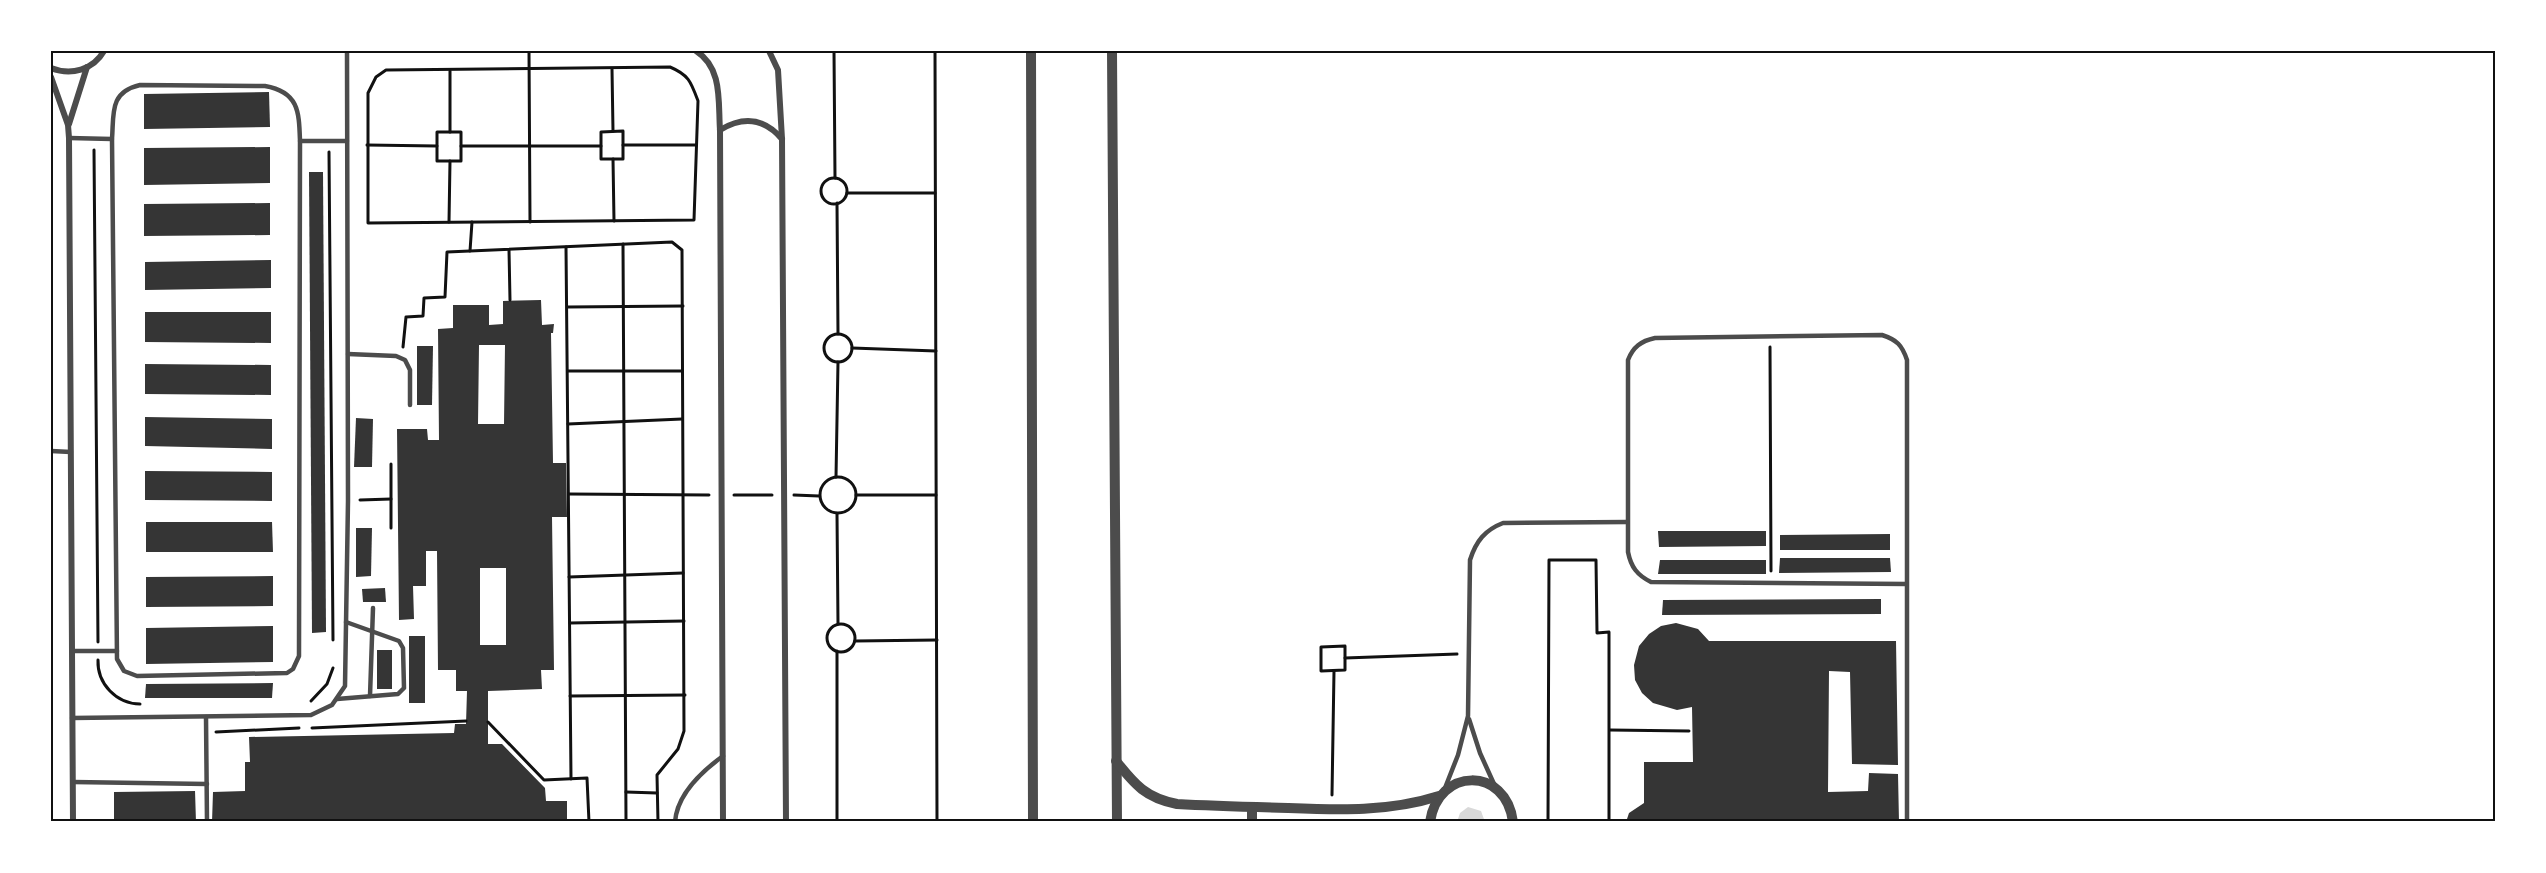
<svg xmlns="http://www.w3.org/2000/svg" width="2546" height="873" font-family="'Times New Roman',serif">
  <rect width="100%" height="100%" fill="#fff"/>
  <polygon fill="#d9d9d9" points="1468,807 1481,811 1485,822 1457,822 1460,813"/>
  <g fill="#353535" fill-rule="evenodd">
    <polygon points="269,92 270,127 144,129 144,94"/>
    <polygon points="270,147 270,183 144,185 144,148"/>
    <polygon points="309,172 323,172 326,632 312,633"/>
    <polygon points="270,203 270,235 144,236 144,204"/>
    <polygon points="271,260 271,288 145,290 145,262"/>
    <path d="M541 300 542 325 554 324 553 333H551L553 463H566L567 517H552L554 670H541L542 689 488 691V744H502L545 788 546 801H567V822H212L213 792 245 791V762H250L249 737 454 733 455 724H466L467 691H456V670H438L437 551H426V586H413L414 619 399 620 397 429H427L428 440H439L438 329 453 328V305H489V325L503 324V301ZM479 345H505L504 424H478ZM480 568H506V645H480Z"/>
    <polygon points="145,312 271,312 271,343 145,342"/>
    <polygon points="417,346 433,346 432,405 417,405"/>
    <polygon points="145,364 271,365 271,395 145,394"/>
    <polygon points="145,417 272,419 272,449 145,446"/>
    <polygon points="356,418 373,419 372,467 354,467"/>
    <polygon points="145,471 272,472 272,501 145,500"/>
    <polygon points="146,522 272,522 273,552 146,552"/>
    <polygon points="356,528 372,528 371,576 356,577"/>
    <polygon points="1658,531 1766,531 1766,546 1659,547"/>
    <polygon points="1890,534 1890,550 1780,550 1780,535"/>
    <polygon points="1780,558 1890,558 1891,572 1779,573"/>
    <polygon points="1660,560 1766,560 1766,574 1658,574"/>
    <polygon points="273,576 273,606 146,607 146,577"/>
    <polygon points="385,588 386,602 363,602 362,589"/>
    <polygon points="1881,599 1881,614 1662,615 1663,600"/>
    <polygon points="1676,623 1698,629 1709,641 1896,641 1898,765 1852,764 1850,672 1829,671 1828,792 1868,791 1869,773 1898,774 1899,822 1626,822 1629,813 1644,803 1644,762 1693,762 1692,707 1677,710 1653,703 1642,693 1635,680 1634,665 1639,646 1649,634 1661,626"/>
    <polygon points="273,626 273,662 146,664 146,628"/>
    <rect x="409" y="636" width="16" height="67"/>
    <rect x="377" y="650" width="15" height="39"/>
    <polygon points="273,683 272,698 145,698 146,684"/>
    <polygon points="195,791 196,822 114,822 114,792"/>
  </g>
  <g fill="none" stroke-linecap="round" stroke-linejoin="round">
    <g stroke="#111" stroke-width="3">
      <polyline points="529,51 530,222"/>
      <polyline points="834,51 835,178"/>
      <polyline points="935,51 937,822"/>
      <path d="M670 67C689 75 691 82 698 101L694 220 368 223V93L376 77 386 70Z"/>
      <polyline points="612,69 613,131"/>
      <polygon points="623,131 623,159 601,159 601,132"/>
      <rect x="437" y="132" width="24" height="29"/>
      <polyline points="450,132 450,71"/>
      <polyline points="367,145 437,146"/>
      <polyline points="623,145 696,145"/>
      <polyline points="461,146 601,146"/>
      <polyline points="94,150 98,642"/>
      <polyline points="329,152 333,640"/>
      <polyline points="613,159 614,221"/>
      <circle cx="834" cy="191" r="13"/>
      <polyline points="847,193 935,193"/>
      <polyline points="837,203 838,334"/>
      <polyline points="449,222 450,161"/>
      <polyline points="623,244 626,822"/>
      <polyline points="566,247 571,779"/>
      <polyline points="509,250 510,300"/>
      <polyline points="470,251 472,222"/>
      <polyline points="568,307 683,306"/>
      <circle cx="838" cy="348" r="14"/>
      <polyline points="403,347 406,317 423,316 424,298 445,297 447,252 672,242 682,250 684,731 678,749 657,775 658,822"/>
      <polyline points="1770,347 1771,571"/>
      <polyline points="852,348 936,351"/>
      <polyline points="568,371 682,371"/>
      <polyline points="568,424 682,419"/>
      <polyline points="391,464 391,528"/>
      <circle cx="838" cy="495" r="18"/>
      <polyline points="836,477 838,362"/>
      <polyline points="569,494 709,495"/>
      <polyline points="734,495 772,495"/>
      <polyline points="794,495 819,496"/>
      <polyline points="856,495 936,495"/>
      <polyline points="360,500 391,499"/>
      <polyline points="837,514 838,624"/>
      <polyline points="569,577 683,573"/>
      <polyline points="570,623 684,621"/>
      <circle cx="841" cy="638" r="14"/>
      <polyline points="855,641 937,640"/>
      <polygon points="1345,646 1345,670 1321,671 1321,647"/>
      <polyline points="837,651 837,822"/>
      <polyline points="1345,658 1457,654"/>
      <path d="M98 660C97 684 117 704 140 704"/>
      <polyline points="570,696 685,695"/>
      <polyline points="311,701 327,684 333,668"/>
      <polyline points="488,722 544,780 587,778 589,822"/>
      <polyline points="312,728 466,721"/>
      <polyline points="1610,730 1689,731"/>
      <polyline points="216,732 299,728"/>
      <polyline points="626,792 657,793"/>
      <polyline points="1332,795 1334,671"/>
      <polyline points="741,822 776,821"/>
      <polyline points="1548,822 1549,560 1596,560 1597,633 1609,632 1609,822"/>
    </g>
    <g stroke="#4c4c4c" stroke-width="4.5">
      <path d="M140 85 265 86C299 92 299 112 300 141L299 656 293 669 287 673 137 676 124 671 117 659 112 139C114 114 109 92 140 85Z"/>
      <polyline points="69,138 112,139"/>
      <polyline points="300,141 347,141"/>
      <polyline points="348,354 396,356 405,360 410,370 410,405"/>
      <polyline points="51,451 71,452"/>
      <path d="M1907 584 1651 582C1637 575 1631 567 1628 552V360C1633 347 1641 341 1655 338L1882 335C1897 340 1902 345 1907 360V822"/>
      <polyline points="72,651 117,651"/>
      <polyline points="370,696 373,608"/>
      <polyline points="337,699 398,694 404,688 403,648 399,641 346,622"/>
      <polyline points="206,717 207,822"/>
      <polyline points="72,718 311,715 332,705 345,686 348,501 347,51"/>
      <polyline points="1469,719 1480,753 1494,784"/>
      <polyline points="73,782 207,784"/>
      <path d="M1445 788 1458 755 1468 716 1470 560C1476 541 1485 530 1503 523L1627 522"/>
      <path d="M675 822C677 794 701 772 723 756"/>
    </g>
    <g stroke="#4c4c4c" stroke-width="6">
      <path d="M696 51C723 68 718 102 720 130L723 822"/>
      <polyline points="769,51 778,70 782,139 786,822"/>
      <path d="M51 68C71 76 93 70 104 51"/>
      <polyline points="51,77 68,125 69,138 73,822"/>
      <polyline points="69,124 87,67"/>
      <path d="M720 130C743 116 764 118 782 139"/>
    </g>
    <g stroke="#4c4c4c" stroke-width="10">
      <polyline points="1031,51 1033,822"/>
      <polyline points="1112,51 1117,822"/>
      <path d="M1116 761C1135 785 1146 798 1177 804 1214 806 1251 807 1288 808 1339 810 1389 812 1439 796"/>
      <polyline points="1252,807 1252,822"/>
      <path d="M1430 822C1438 767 1506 766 1513 822"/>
    </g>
  </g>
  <rect width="2546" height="873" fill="none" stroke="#ffffff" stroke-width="105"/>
  <rect x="52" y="52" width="2442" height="768" fill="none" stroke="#111" stroke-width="2"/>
</svg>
